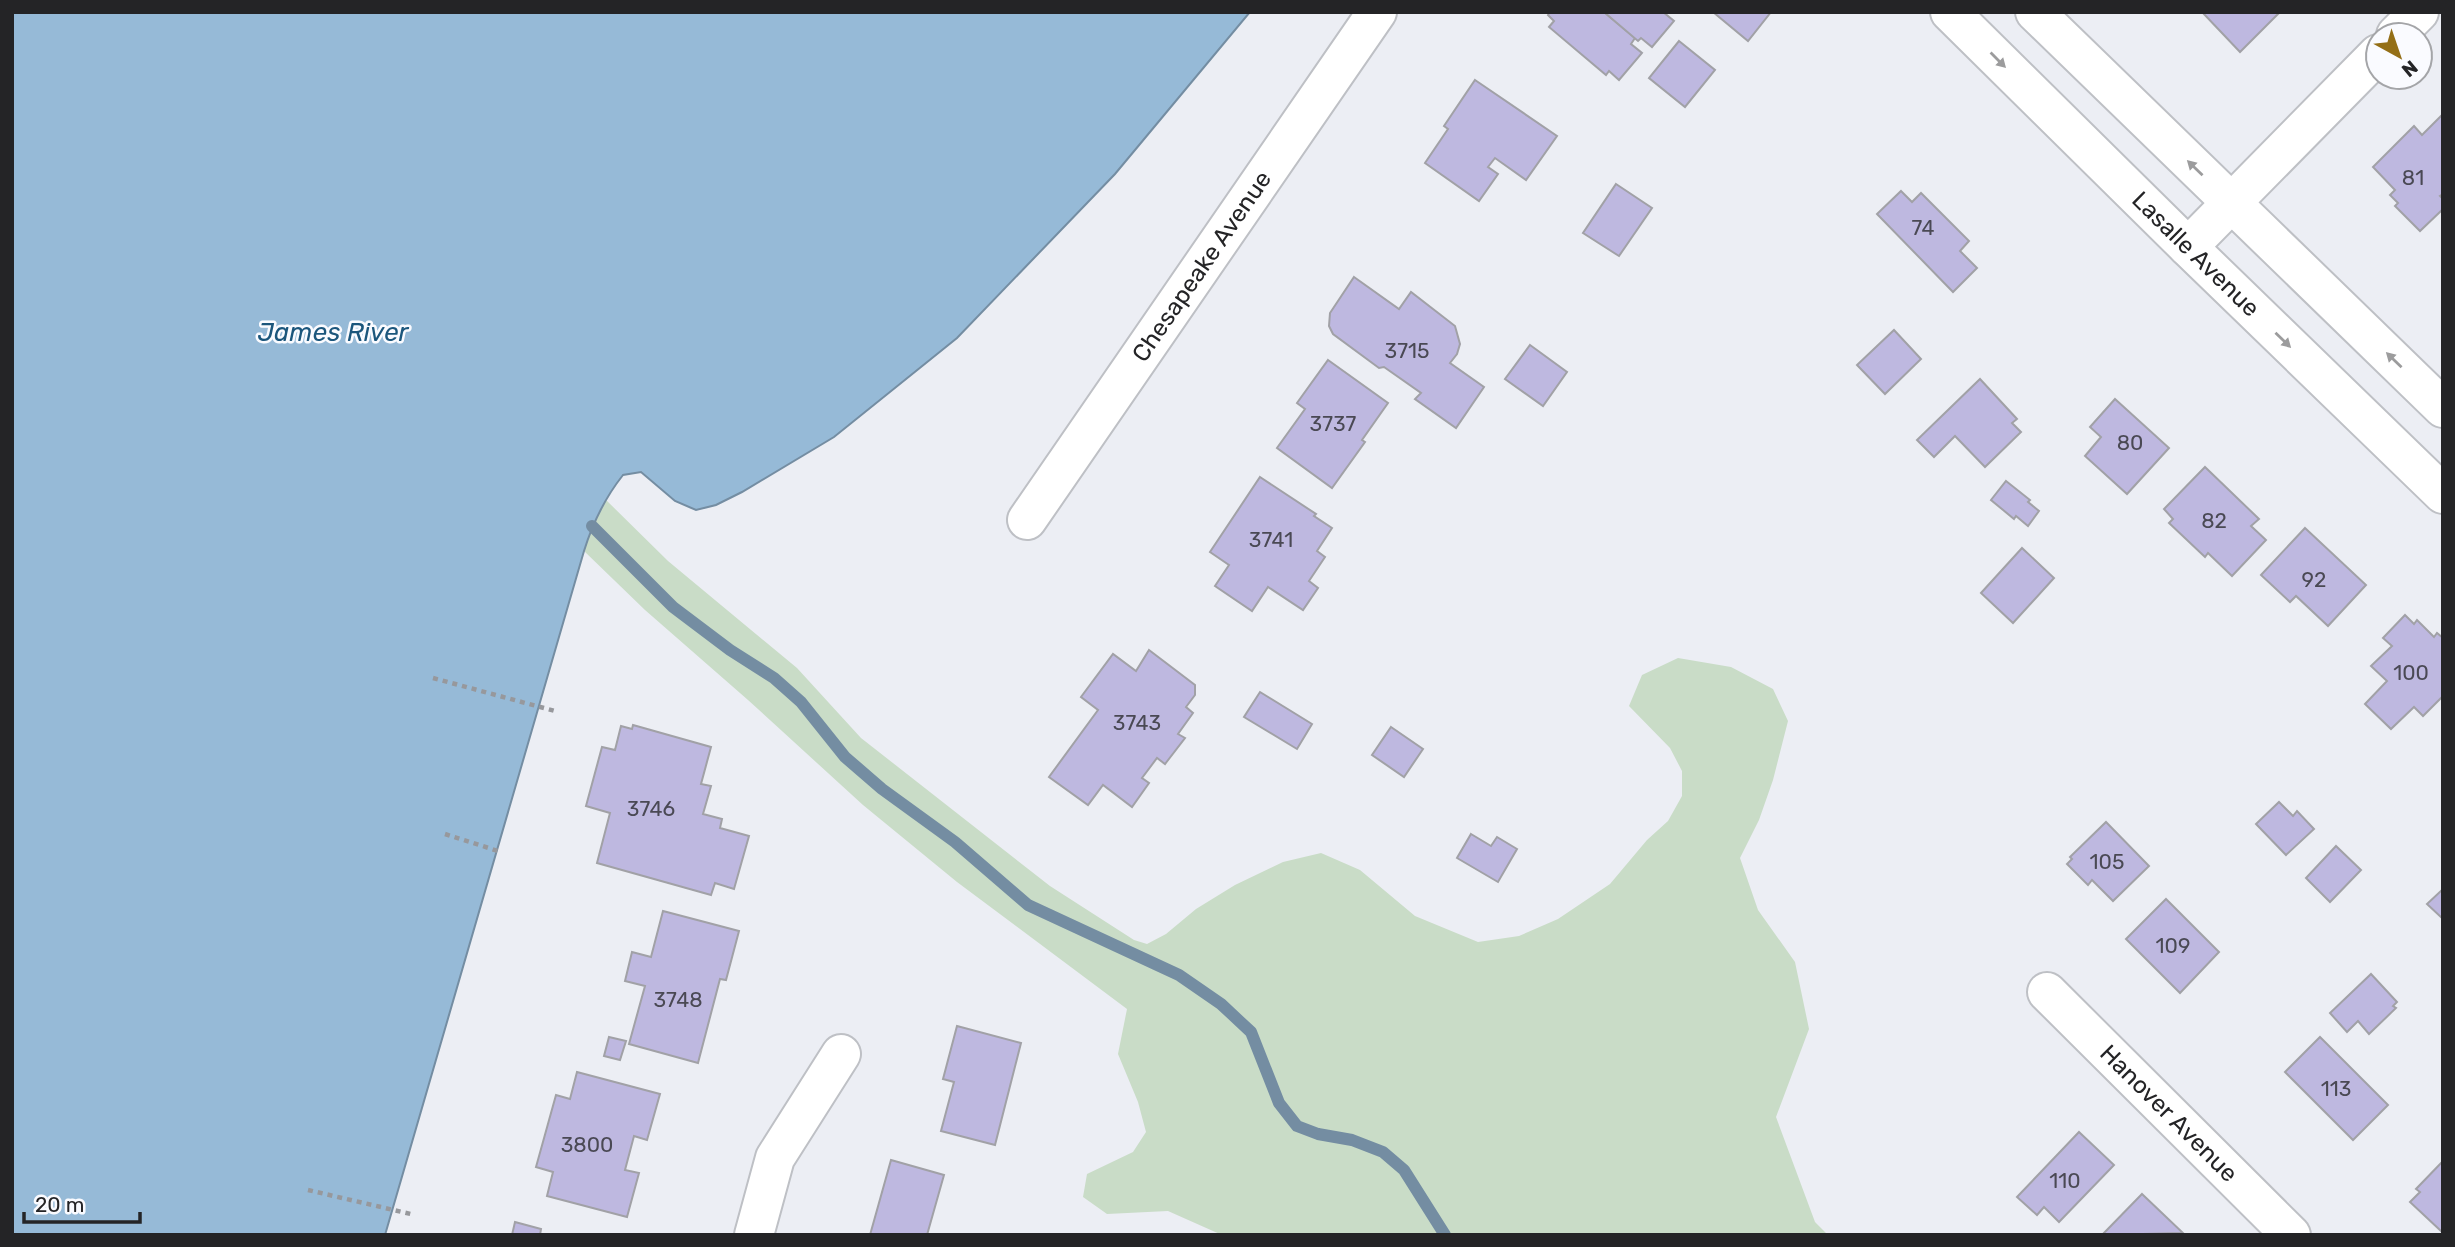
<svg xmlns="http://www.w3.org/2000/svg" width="2455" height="1247" font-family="Rubik,sans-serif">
  <rect width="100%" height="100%" fill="#eceef4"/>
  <polygon fill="#c9dcc7" points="603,497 668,561 797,668 861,738 1050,886 1134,940 1147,944 1166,934 1196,909 1235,885 1283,862 1321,853 1360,870 1415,916 1478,942 1519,936 1558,919 1610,884 1647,840 1668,821 1682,796 1682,771 1670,748 1629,706 1642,675 1678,658 1731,667 1773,689 1788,721 1773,780 1759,820 1740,858 1758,910 1795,962 1809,1029 1776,1117 1815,1222 1828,1235 1222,1235 1168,1211 1107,1214 1083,1197 1087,1174 1133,1152 1146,1132 1138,1102 1118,1054 1127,1009 957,882 863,805 748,700 645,610 584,551"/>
  <path fill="#96bad7" stroke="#748da2" stroke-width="2" d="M12 12H1250L1115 174 957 338 834 437 742 492 716 505 696 510 675 501 641 472 623 475C604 499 593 522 584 551L385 1235H12Z"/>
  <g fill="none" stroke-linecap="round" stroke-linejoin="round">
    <polyline stroke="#748da2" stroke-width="12" points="592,526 673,607 730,650 774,678 801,702 845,757 882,789 955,842 1028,905 1179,975 1221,1004 1251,1032 1279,1103 1297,1126 1318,1134 1352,1140 1383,1152 1404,1170 1445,1235"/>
  </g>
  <g fill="#beb8e0" stroke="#a1a1a6" stroke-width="2">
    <polygon points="1550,12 1604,12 1635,38 1631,44 1642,53 1619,80 1609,71 1606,75 1549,27 1554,21 1548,15"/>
    <polygon points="1604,12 1663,12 1674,21 1652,47 1641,38 1638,41"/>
    <polygon points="1713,12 1771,12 1748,41"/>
    <polygon points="2202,12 2280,12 2240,52"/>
    <polygon points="1679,41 1715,70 1685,107 1649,78"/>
    <polygon points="1475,80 1557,136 1526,180 1495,158 1488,167 1498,174 1479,201 1425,163 1448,129 1444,126"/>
    <polygon points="2443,114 2443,194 2440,196 2443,199 2443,209 2420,231 2395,206 2398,203 2390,195 2395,190 2373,167 2414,126 2422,135"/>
    <polygon points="1616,184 1652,208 1619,256 1583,233"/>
    <polygon points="1901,191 1912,202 1921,193 1969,241 1960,251 1977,268 1953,292 1877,214"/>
    <polygon points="1354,277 1399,309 1411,292 1455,326 1460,344 1457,354 1450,363 1484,387 1456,428 1415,399 1421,393 1384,367 1379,368 1333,334 1329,326 1330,313"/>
    <polygon points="1894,330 1921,359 1885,394 1857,365"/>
    <polygon points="1530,345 1567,372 1543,406 1505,379"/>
    <polygon points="1328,360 1388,403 1362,440 1365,442 1332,488 1277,448 1305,409 1297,403"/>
    <polygon points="1980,379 2017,419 2012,423 2021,432 1985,467 1955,436 1934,457 1917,440"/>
    <polygon points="2115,399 2169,448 2127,494 2085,456 2101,437 2090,427"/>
    <polygon points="2205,467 2259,519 2251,526 2266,540 2232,576 2208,553 2205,557 2169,523 2173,519 2164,509"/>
    <polygon points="1260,477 1316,514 1314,516 1332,528 1317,551 1325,557 1309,581 1318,588 1303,610 1268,587 1252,611 1215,586 1229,565 1210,552"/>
    <polygon points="2006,481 2030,500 2028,502 2039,511 2028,526 2016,516 2014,519 1991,500"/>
    <polygon points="2305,528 2366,585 2328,626 2296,596 2290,602 2261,575"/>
    <polygon points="2022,548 2054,578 2013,623 1981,593"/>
    <polygon points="2405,615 2414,624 2417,620 2434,637 2437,633 2443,638 2443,696 2423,716 2414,707 2391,729 2365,704 2387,681 2371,666 2392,646 2383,638"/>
    <polygon points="1149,650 1195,685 1195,695 1186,707 1193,713 1178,734 1185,738 1165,764 1157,758 1142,778 1149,783 1132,807 1103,785 1088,805 1049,777 1098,710 1081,697 1113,654 1136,671"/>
    <polygon points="1260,692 1312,724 1297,749 1244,717"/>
    <polygon points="633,725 711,747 701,784 711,786 703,814 722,819 720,828 749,836 734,889 715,883 711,895 597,863 610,813 586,806 602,747 615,750 621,726 632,729"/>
    <polygon points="1391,727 1423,749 1404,777 1372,755"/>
    <polygon points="2279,802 2293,816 2297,811 2314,829 2286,855 2256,824"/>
    <polygon points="2106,822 2149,866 2113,901 2092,880 2088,885 2067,864 2072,859 2070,857"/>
    <polygon points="1471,834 1491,846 1497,837 1517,849 1498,882 1457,858"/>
    <polygon points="2336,846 2361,870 2330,902 2306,878"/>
    <polygon points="2443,889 2443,919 2427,904"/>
    <polygon points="2166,899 2219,952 2180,993 2126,939"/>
    <polygon points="663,911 739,931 726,980 720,979 698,1063 629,1044 645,986 625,981 632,952 651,957"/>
    <polygon points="2371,974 2397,1002 2393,1006 2396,1008 2369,1034 2358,1021 2347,1032 2330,1013"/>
    <polygon points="957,1026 1021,1043 995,1145 941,1131 954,1082 943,1079"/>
    <polygon points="609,1037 626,1041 620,1060 604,1056"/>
    <polygon points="2320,1037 2388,1105 2353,1140 2285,1072"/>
    <polygon points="577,1072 660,1094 647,1140 634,1136 625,1170 639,1173 627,1217 547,1196 553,1172 536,1167 556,1095 570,1099"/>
    <polygon points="2079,1132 2114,1165 2059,1222 2044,1207 2037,1215 2017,1197"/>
    <polygon points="891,1160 944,1175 927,1235 870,1235"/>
    <polygon points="2443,1161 2443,1230 2441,1231 2410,1202 2420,1192 2416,1189"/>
    <polygon points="2142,1194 2183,1233 2102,1235"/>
    <polygon points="515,1222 541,1229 540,1235 512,1235"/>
  </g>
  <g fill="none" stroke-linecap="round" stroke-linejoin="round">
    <g stroke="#bec0c5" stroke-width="42">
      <g id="minor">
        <polyline points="2396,35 2419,12"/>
        <polyline points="2188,247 2378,54"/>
        <path id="s1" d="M1027 520 1377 12"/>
        <path id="s2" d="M2047 992 2291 1235"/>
        <polyline points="754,1235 775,1158 841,1054"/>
      </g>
    </g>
    <g stroke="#bec0c5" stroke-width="42">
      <g id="major">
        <path id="s3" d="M1950 12 2188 247 2443 494"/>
        <polyline points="2035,12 2443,408"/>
      </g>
    </g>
    <g stroke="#97989c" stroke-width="4.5" stroke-dasharray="5 5" stroke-linecap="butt">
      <polyline points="433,678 555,711"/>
      <polyline points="445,834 498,851"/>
      <polyline points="308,1190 415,1215"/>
    </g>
    <use href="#minor" stroke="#fff" stroke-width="38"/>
    <use href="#major" stroke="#fff" stroke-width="38"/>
  </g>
  <defs><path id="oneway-solid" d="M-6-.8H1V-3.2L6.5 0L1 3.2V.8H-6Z" transform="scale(1.75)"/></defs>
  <g fill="#9c9c9d">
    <use href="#oneway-solid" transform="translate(1998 60) rotate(45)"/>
    <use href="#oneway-solid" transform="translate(2195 168) rotate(-136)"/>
    <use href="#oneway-solid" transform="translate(2283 340) rotate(44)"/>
    <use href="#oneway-solid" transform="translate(2394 360) rotate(-136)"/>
  </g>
  <g text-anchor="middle" stroke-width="5" stroke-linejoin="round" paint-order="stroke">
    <g font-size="21" fill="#4a4954">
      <text x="2413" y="185">81</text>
      <text x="1923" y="235">74</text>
      <text x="1407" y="358">3715</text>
      <text x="1333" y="431">3737</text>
      <text x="2130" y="450">80</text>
      <text x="2214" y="528">82</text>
      <text x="1271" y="547">3741</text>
      <text x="2314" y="587">92</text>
      <text x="2411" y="680">100</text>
      <text x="1137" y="730">3743</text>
      <text x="651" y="816">3746</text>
      <text x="2107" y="869">105</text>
      <text x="2173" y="953">109</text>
      <text x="678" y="1007">3748</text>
      <text x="2336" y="1096">113</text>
      <text x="587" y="1152">3800</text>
      <text x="2065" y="1188">110</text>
    </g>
    <g font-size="24" fill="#242426" stroke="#fafbff">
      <text dy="8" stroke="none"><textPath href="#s3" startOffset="345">Lasalle Avenue</textPath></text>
      <text dy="8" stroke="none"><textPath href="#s1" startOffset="308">Chesapeake Avenue</textPath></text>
      <text dy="8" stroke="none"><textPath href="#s2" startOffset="172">Hanover Avenue</textPath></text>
    </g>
    <g font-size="26" font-style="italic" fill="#1b567c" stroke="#fafbff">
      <text x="333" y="341">James River</text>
    </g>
  </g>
  <rect width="2455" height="1247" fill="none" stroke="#242426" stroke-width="28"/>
  <g transform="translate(2399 56) rotate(140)"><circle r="33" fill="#fafbff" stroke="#a4a5a8" stroke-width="2"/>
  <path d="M0-5L12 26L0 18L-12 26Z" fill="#946f17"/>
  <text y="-10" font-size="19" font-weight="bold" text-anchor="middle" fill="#242426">N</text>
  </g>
  <path d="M24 1212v10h116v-10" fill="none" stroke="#242426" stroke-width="3.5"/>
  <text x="35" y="1212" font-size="21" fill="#242426" stroke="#fafbff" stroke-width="5" paint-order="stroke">20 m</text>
</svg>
